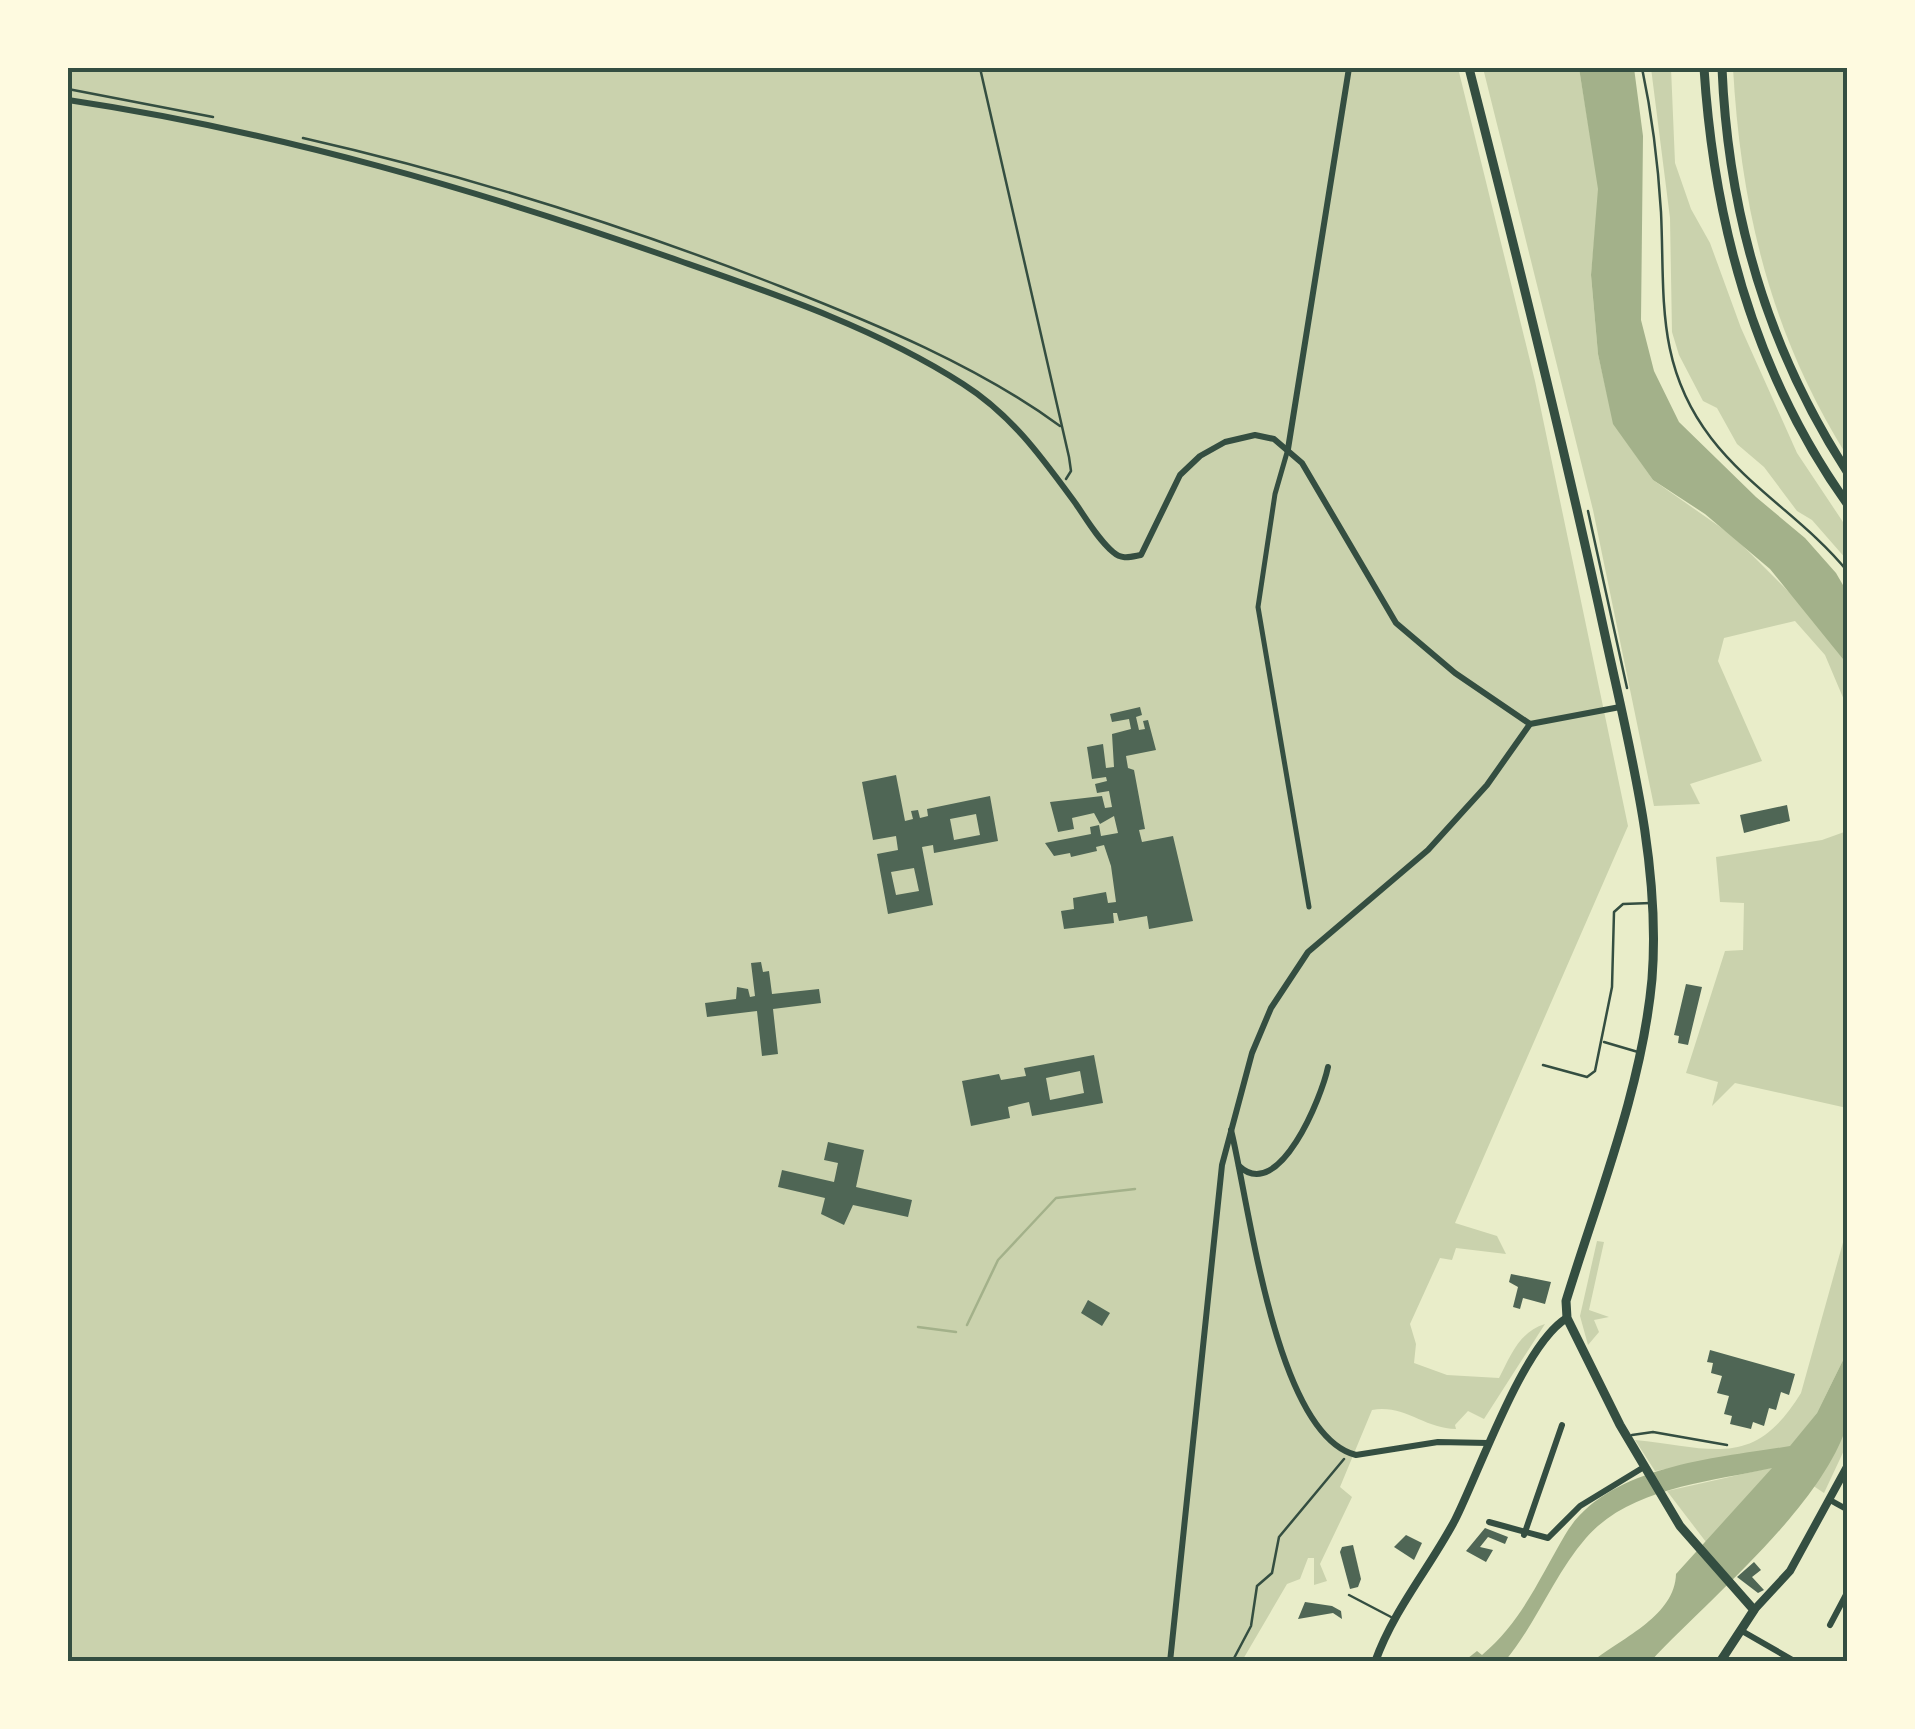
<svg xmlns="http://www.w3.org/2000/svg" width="1915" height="1729" font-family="'IBM Plex Sans',sans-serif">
  <rect width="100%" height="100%" fill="#e9edc9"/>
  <g fill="#cad2ad">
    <path d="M68 68H1458L1535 381 1628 826 1455 1223 1497 1236 1506 1254 1456 1248 1452 1260 1440 1258 1410 1324 1416 1344 1414 1363 1447 1375 1499 1378C1511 1355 1519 1332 1545 1324L1484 1419 1468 1411 1455 1425 1456 1429C1425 1429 1404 1404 1372 1410L1340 1487 1352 1497 1320 1564 1327 1581 1314 1585V1558H1308L1300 1579 1287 1584 1242 1661H68Z"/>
    <polygon points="1483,68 1579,68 1599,189 1591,275 1598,354 1614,424 1653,480 1733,536 1805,608 1847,664 1847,707 1825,655 1795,621 1724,638 1718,661 1762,761 1690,784 1700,804 1654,806 1593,510"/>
    <polygon points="1651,68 1671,68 1675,163 1691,209 1710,243 1741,328 1797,453 1847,528 1847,560 1812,520 1797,511 1764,467 1737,444 1717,408 1703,401 1679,355 1672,332 1670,218"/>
    <path d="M1733 68H1847V456C1771 334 1741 210 1733 68Z"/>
    <polygon points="1847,831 1847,1108 1735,1083 1712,1106 1718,1082 1686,1073 1725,951 1743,950 1744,903 1720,902 1716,857 1822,840"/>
    <path d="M1847 1228V1352L1817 1413 1790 1447 1655 1471 1635 1440C1713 1448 1754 1470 1801 1393Z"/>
    <polygon points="1597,1241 1604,1242 1589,1310 1609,1317 1594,1320 1599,1332 1588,1345 1580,1316"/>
    <polygon points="1847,1425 1847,1444 1824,1493 1812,1485"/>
    <polygon points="1774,1467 1706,1542 1667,1491"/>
  </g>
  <g fill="#a3b18a">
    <polygon points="1579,68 1634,68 1643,136 1641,320 1654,371 1679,422 1756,497 1805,538 1836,573 1847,592 1847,664 1770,569 1705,514 1653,480 1613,424 1598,354 1591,275 1598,189"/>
    <path d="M1847 1352C1847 1374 1853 1407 1846 1428 1818 1510 1710 1598 1651 1661H1593C1624 1637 1675 1615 1676 1574L1772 1468C1711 1482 1630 1487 1586 1538 1554 1575 1536 1624 1505 1661L1463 1662 1477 1651 1482 1655C1522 1621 1539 1579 1565 1535 1606 1465 1719 1458 1790 1446L1817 1413Z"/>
  </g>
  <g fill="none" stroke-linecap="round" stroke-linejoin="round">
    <g stroke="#a3b18a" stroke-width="2.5">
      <polyline points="967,1325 998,1260 1056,1198 1135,1189"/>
      <polyline points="918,1327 956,1332"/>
    </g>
  </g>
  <g fill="#4f6655" fill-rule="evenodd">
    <polygon points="1140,707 1142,715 1136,717 1139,730 1145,729 1143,721 1148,720 1156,750 1126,756 1128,768 1134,770 1145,829 1139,830 1142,842 1173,836 1193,921 1149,929 1147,916 1119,921 1117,913 1113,913 1114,923 1064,929 1061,911 1074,909 1073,898 1106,892 1108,903 1116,902 1111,866 1104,845 1096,847 1097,851 1071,857 1070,853 1054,856 1045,843 1091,834 1090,827 1099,825 1101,836 1118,833 1114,816 1100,824 1094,813 1072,818 1074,829 1058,832 1050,802 1102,796 1105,808 1112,807 1109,791 1097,793 1095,784 1107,781 1106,777 1092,779 1087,747 1103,744 1106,768 1114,767 1112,734 1131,729 1129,719 1112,722 1110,714"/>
    <path d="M896 775 905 821 913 819 911 811 918 810 920 818 928 816 927 809 990 796 998 841 934 853 933 845 922 847 933 905 888 914 877 854 898 850 896 836 873 840 862 782ZM976 814 980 835 954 840 950 819ZM914 868 919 891 896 895 891 872Z"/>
    <polygon points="1787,805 1790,821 1744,833 1740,815"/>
    <polygon points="761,962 763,972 769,971 772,994 819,989 821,1003 773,1009 778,1054 762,1056 757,1011 707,1017 705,1003 736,999 737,987 748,989 750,997 755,996 751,963"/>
    <polygon points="1686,984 1702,987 1688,1045 1678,1043 1679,1036 1674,1035"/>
    <path d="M1094 1055 1103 1103 1032 1116 1029 1102 1008 1107 1010 1118 971 1126 962 1081 999 1074 1001 1080 1026 1076 1024 1068ZM1080 1071 1084 1093 1050 1100 1046 1078Z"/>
    <polygon points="828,1142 864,1150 856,1187 912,1200 908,1217 853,1205 844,1225 821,1214 825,1198 778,1187 782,1170 834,1182 838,1163 824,1160"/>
    <polygon points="1511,1274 1551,1282 1545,1304 1523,1298 1520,1309 1513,1307 1518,1287 1509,1282"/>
    <polygon points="1088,1300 1110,1313 1102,1326 1081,1313"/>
    <polygon points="1710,1350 1795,1374 1789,1395 1781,1392 1776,1410 1769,1408 1764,1426 1753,1422 1751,1429 1730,1424 1732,1416 1724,1414 1729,1396 1717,1393 1722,1376 1711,1373 1713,1363 1707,1362"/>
    <polygon points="1485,1528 1508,1537 1505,1544 1488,1537 1480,1547 1493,1550 1486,1562 1466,1551"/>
    <polygon points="1406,1535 1422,1543 1414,1560 1394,1547"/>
    <polygon points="1353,1545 1361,1579 1358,1587 1350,1589 1340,1552 1342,1547"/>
    <polygon points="1754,1562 1761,1570 1752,1577 1764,1590 1758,1593 1737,1577"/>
    <polygon points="1305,1602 1332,1606 1341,1611 1342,1619 1333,1613 1298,1619"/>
  </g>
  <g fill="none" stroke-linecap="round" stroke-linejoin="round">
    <g stroke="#344e41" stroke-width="2.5">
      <polyline points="980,68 1069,457 1071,471 1066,479"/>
      <path d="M1642 68C1652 115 1658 163 1661 212 1665 296 1655 365 1711 438 1750 489 1808 522 1848 572"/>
      <polyline points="68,89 213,117"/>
      <path d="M303 138C466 175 626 226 782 287 876 324 978 366 1060 426"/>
      <polyline points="1588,511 1627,688"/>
      <polyline points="1232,1662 1251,1626 1257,1586 1272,1573 1279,1537 1344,1459"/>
    </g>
    <g stroke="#344e41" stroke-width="2.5">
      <polyline points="1604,1042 1638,1052"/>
      <polyline points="1543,1065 1587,1077 1595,1071 1612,987 1614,912 1623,904 1651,903"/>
      <polyline points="1632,1435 1653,1432 1727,1445"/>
      <polyline points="1349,1595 1391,1617"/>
    </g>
    <polyline stroke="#344e41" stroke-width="5" points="1288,449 1275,494 1258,607 1309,907"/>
    <g stroke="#344e41" stroke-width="6">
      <path d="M68 100C276 131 482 191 680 261 775 294 878 329 963 384 1012 415 1043 459 1076 504 1087 520 1098 539 1113 552 1122 560 1130 557 1141 555L1180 475 1200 456 1225 442 1255 435 1274 439 1302 463 1396 623 1455 673 1530 724"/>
      <polyline points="1288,449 1349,68"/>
      <polyline points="1530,724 1620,707"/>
      <path d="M1231 1130C1249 1201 1275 1435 1356 1455L1438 1442 1488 1443"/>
      <path d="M1239 1166C1279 1204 1322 1096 1328 1067"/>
      <polyline points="1830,1500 1848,1510"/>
      <polyline points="1489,1522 1548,1538 1580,1506 1644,1467"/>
      <polyline points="1524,1535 1562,1425"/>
      <polyline points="1830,1625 1848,1591"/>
      <polyline points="1742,1631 1796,1662"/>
      <polyline points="1170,1662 1222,1165 1252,1053 1271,1008 1308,952 1428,850 1487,785 1530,724"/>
    </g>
    <g stroke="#344e41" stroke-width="8">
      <polyline points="1754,1610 1790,1571 1848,1465"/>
      <path d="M1375 1662C1394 1609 1429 1569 1455 1520 1479 1473 1523 1344 1567 1318"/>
    </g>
    <g stroke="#344e41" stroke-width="9">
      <path d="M1469 68C1517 256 1564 445 1605 635 1629 746 1661 865 1652 979 1642 1088 1598 1197 1566 1301L1567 1318 1620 1425 1680 1526 1754 1610 1720 1662"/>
      <path d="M1704 68C1714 225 1755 375 1848 505"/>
      <path d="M1722 68C1728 213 1768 350 1848 473"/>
    </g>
  </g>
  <rect width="1915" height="1729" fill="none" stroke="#fefae0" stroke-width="140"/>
  <rect x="70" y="70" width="1775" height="1589" fill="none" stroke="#344e41" stroke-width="4"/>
</svg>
